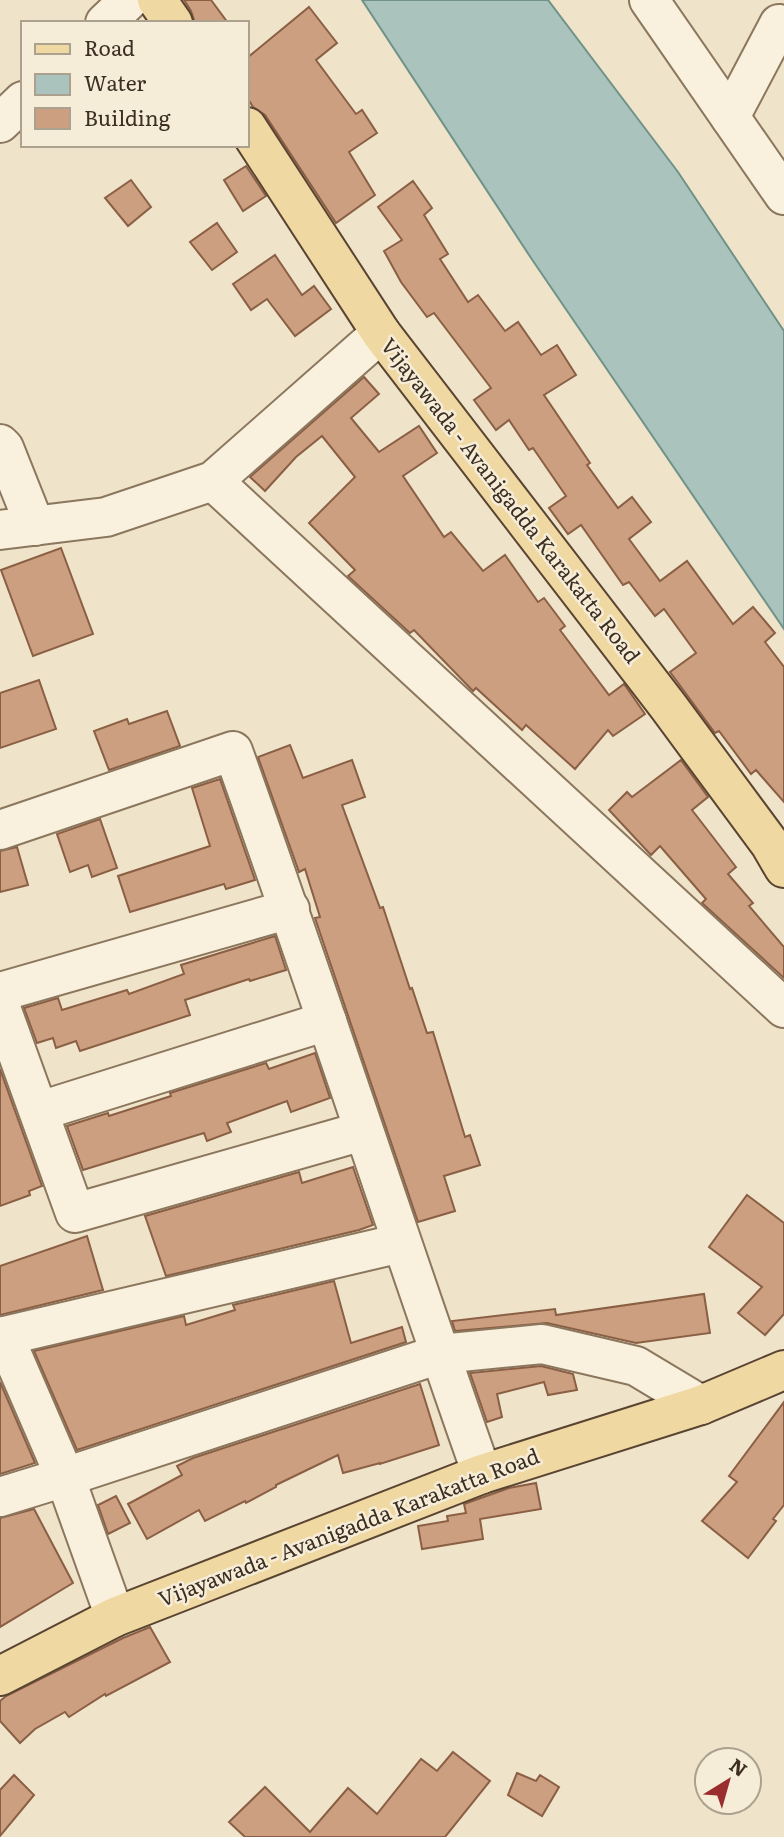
<svg xmlns="http://www.w3.org/2000/svg" width="784" height="1837" font-family="Literata,serif">
  <rect width="100%" height="100%" fill="#efe3c9"/>
  <polygon fill="#aac3bc" stroke="#709289" stroke-width="2" points="362,0 548,0 678,172 784,331 784,629 531,258"/>
  <g fill="#cc9f80" stroke="#8a5f44" stroke-width="2">
    <polygon points="184,0 211,0 228,23 195,23 191,11"/>
    <polygon points="309,7 337,43 316,60 356,114 362,110 377,133 349,152 375,195 336,223 265,115 253,107 247,97 247,58"/>
    <polygon points="246,166 266,196 243,211 224,180"/>
    <polygon points="131,180 151,207 128,226 105,198"/>
    <polygon points="413,181 432,208 424,215 448,254 440,259 468,302 478,295 505,331 518,322 541,355 557,345 576,375 544,395 590,463 587,465 618,508 632,497 651,522 629,539 660,581 687,561 733,624 753,607 775,633 765,642 784,667 784,802 756,770 751,774 719,731 715,733 670,672 696,653 664,609 655,616 629,582 623,585 581,525 568,534 549,508 566,496 533,448 529,450 509,420 496,430 474,400 491,388 434,313 427,317 401,282 384,251 402,240 378,207"/>
    <polygon points="217,223 237,252 212,270 190,242"/>
    <polygon points="275,255 302,295 314,286 331,309 295,336 267,299 251,310 233,284"/>
    <polygon points="364,377 379,394 351,418 379,452 419,426 437,453 403,476 444,537 451,532 483,571 505,555 538,602 544,598 565,626 560,630 609,695 624,684 645,714 613,736 608,730 575,769 526,725 522,730 476,688 473,691 414,630 410,633 348,576 355,570 309,523 355,477 322,436 296,457 265,491 250,477"/>
    <polygon points="61,548 93,634 33,656 1,570"/>
    <polygon points="39,680 56,729 0,748 0,693"/>
    <polygon points="167,711 180,746 109,770 94,731 127,719 129,724"/>
    <polygon points="290,745 303,778 352,760 365,797 342,805 380,908 383,907 410,989 412,988 427,1033 433,1032 465,1137 470,1135 480,1165 444,1176 455,1211 418,1222 315,918 320,917 305,869 299,872 258,757"/>
    <polygon points="681,760 708,797 692,810 736,867 728,874 753,903 749,906 784,947 784,978 702,903 706,899 660,846 651,855 609,810 627,792 632,797"/>
    <polygon points="220,779 255,880 226,889 224,884 130,912 118,876 210,846 192,788"/>
    <polygon points="100,819 117,868 92,877 88,865 70,872 57,834"/>
    <polygon points="17,847 28,885 0,892 0,851"/>
    <polygon points="275,936 286,970 250,981 249,979 185,1000 190,1015 80,1051 76,1041 56,1048 53,1038 37,1043 24,1008 58,998 62,1010 127,990 129,994 184,974 181,965"/>
    <polygon points="315,1053 330,1098 291,1112 287,1101 227,1123 231,1132 207,1141 204,1133 83,1170 67,1126 108,1113 109,1116 171,1096 170,1093 266,1063 269,1069"/>
    <polygon points="0,1069 42,1186 29,1191 30,1195 0,1206"/>
    <polygon points="353,1167 373,1225 359,1230 166,1276 145,1216 299,1172 302,1183"/>
    <polygon points="747,1195 784,1223 784,1314 765,1335 738,1313 762,1287 709,1247"/>
    <polygon points="87,1236 103,1290 0,1315 0,1266"/>
    <polygon points="334,1281 351,1343 402,1327 406,1342 77,1450 34,1351 184,1316 186,1325 235,1310 233,1305"/>
    <polygon points="704,1294 710,1333 636,1343 547,1323 455,1331 452,1321 555,1309 556,1315"/>
    <polygon points="541,1366 573,1374 577,1390 548,1395 544,1382 497,1394 502,1417 487,1422 470,1373"/>
    <polygon points="0,1382 35,1463 0,1474"/>
    <polygon points="420,1384 439,1445 380,1464 380,1463 343,1473 338,1455 276,1485 276,1487 246,1503 245,1501 205,1521 199,1510 147,1539 128,1504 182,1475 177,1466 193,1458"/>
    <polygon points="784,1402 784,1505 773,1519 776,1521 748,1558 702,1521 737,1482 729,1476"/>
    <polygon points="536,1483 541,1509 480,1519 483,1539 422,1549 418,1526 448,1521 447,1516 466,1513 464,1504 509,1488"/>
    <polygon points="116,1496 130,1523 108,1534 98,1505"/>
    <polygon points="34,1509 73,1583 0,1627 0,1518"/>
    <polygon points="150,1627 170,1662 106,1696 105,1694 69,1717 65,1712 35,1729 20,1743 0,1721 0,1701 6,1696 123,1638"/>
    <polygon points="453,1752 490,1781 445,1837 245,1837 229,1822 265,1787 310,1832 348,1788 377,1814 421,1759 437,1771"/>
    <polygon points="517,1773 536,1781 540,1775 559,1787 542,1816 508,1795"/>
    <polygon points="14,1775 34,1795 0,1836 0,1790"/>
  </g>
  <g fill="none" stroke-linecap="round" stroke-linejoin="round">
    <g stroke="#8b765e" stroke-width="42">
      <g id="minor">
        <polyline points="649,0 784,195"/>
        <polyline points="105,23 129,0"/>
        <polyline points="730,117 779,24"/>
        <polyline points="0,123 23,101"/>
        <polyline points="0,444 4,448 35,526"/>
        <polyline points="213,481 784,1008"/>
        <polyline points="0,530 106,517 213,481 381,333"/>
        <path d="M0 830 233 751C319 991 397 1233 482 1474"/>
        <polyline points="0,992 290,909"/>
        <polyline points="0,1005 75,1213 363,1131"/>
        <polyline points="40,1111 327,1021"/>
        <polyline points="4,1336 65,1477 115,1617"/>
        <polyline points="0,1337 401,1243"/>
        <polyline points="0,1497 65,1477 440,1354 542,1344 636,1366 701,1405"/>
      </g>
    </g>
    <g stroke="#594431" stroke-width="42">
      <g id="major">
        <polyline points="157,0 173,23"/>
        <polyline points="247,127 381,333 668,706 770,844 784,868"/>
        <polyline points="0,1676 115,1617 482,1474 701,1405 784,1370"/>
      </g>
    </g>
    <use href="#minor" stroke="#f9f1dd" stroke-width="38"/>
    <use href="#major" stroke="#f0d8a3" stroke-width="38"/>
  </g>
  <g text-anchor="middle" stroke-width="5" stroke-linejoin="round" paint-order="stroke">
    <g font-size="21" fill="#3c2e21" stroke="#f6edd9">
      <text transform="translate(510 501) rotate(52)" y="7">Vijayawada - Avanigadda Karakatta Road</text>
      <text transform="translate(349 1528) rotate(-21)" y="7">Vijayawada - Avanigadda Karakatta Road</text>
    </g>
  </g>
  <rect x="21" y="21" width="228" height="126" fill="#f6edd9" stroke="#aca18f" stroke-width="2"/>
  <rect x="35" y="44" width="35" height="10" fill="#f0d8a3" stroke="#aca18f" stroke-width="2"/>
  <text x="84" y="56" font-size="21" fill="#3c2e21">Road</text>
  <rect x="35" y="74" width="35" height="21" fill="#aac3bc" stroke="#aca18f" stroke-width="2"/>
  <text x="84" y="91" font-size="21" fill="#3c2e21">Water</text>
  <rect x="35" y="108" width="35" height="21" fill="#cc9f80" stroke="#aca18f" stroke-width="2"/>
  <text x="84" y="126" font-size="21" fill="#3c2e21">Building</text>
  <g transform="translate(728 1781) rotate(37)"><circle r="33" fill="#f6edd9" stroke="#aca18f" stroke-width="2"/>
  <path d="M0-5L12 26L0 18L-12 26Z" fill="#9a2e2f"/>
  <text y="-10" font-size="19" font-weight="bold" text-anchor="middle" fill="#3c2e21">N</text>
  </g>
</svg>
